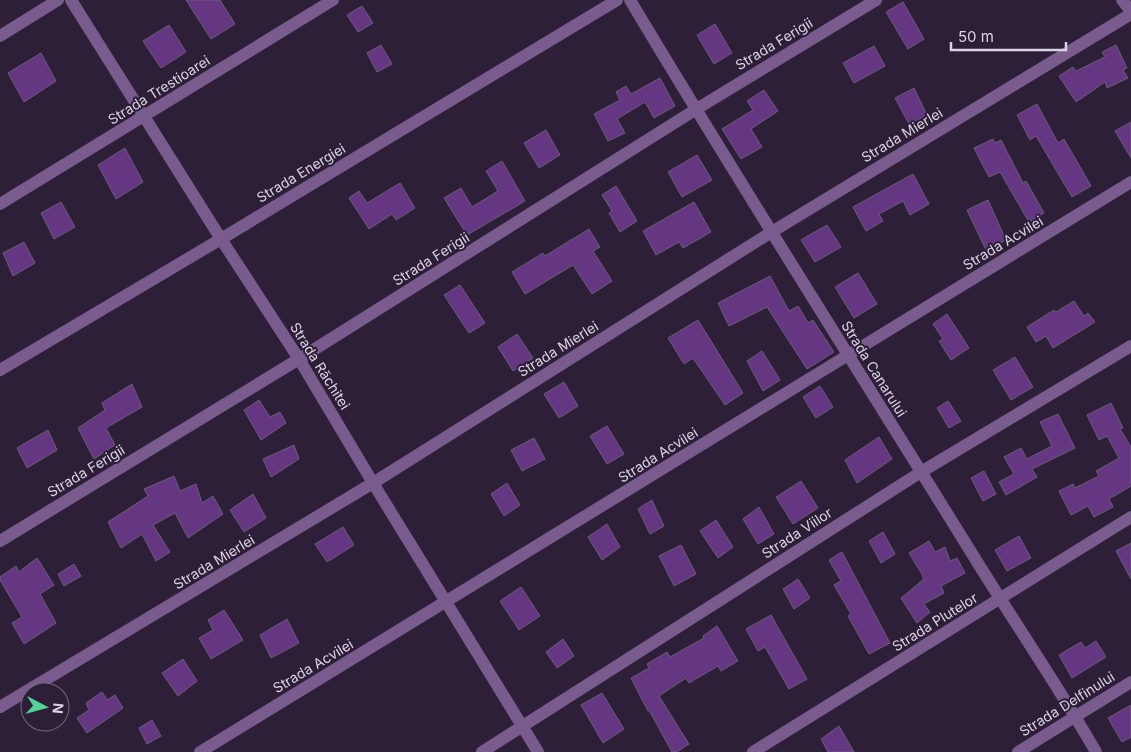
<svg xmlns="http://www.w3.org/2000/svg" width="1131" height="752" font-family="Inter,sans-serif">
  <rect width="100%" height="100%" fill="#2d1f38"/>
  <g fill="#653782" stroke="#6c5c78">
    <polygon points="186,0 220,0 235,24 211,39"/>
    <polygon points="903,2 924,39 908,49 886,12"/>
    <polygon points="362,6 373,23 358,32 347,15"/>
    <polygon points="715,24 732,53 714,64 697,35"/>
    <polygon points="169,25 186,52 161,68 143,41"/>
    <polygon points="381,45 392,64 377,72 367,53"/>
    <polygon points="1116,45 1127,68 1123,70 1128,78 1107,88 1105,82 1076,102 1059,76 1073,67 1076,71 1105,57 1102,52"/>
    <polygon points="874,46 885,66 854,83 843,63"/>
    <polygon points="41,53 56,81 24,102 8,73"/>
    <polygon points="660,78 675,106 654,118 645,102 617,119 625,133 608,141 594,114 620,100 616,92 626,86 631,94"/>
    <polygon points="914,88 927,115 909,124 895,98"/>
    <polygon points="764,90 778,111 751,129 762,147 741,159 722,129 753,110 747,101"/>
    <polygon points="1037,104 1058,143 1064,139 1091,186 1072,197 1036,136 1030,140 1017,115"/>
    <polygon points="1131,122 1131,158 1115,131"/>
    <polygon points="546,130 560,155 539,168 524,143"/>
    <polygon points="993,139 995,143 1001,140 1023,183 1026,181 1044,213 1029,222 1000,172 989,177 974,148"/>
    <polygon points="125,148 143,182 116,199 98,165"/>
    <polygon points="697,155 712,180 682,197 668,172"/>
    <polygon points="502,161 525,201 467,235 444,198 461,188 472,207 498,191 486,171"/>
    <polygon points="913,174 929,204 910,215 903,201 879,214 883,221 866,231 853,207"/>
    <polygon points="400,183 415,208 396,220 392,214 369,229 349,198 359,191 367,203"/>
    <polygon points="616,186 637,221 620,232 609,213 612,211 602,195"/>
    <polygon points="988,200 1006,240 986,250 967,210"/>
    <polygon points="61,202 75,227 54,239 41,213"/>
    <polygon points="694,202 711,232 683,248 679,242 656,255 643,231"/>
    <polygon points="827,225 841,247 815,262 801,240"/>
    <polygon points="589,229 600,247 593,251 612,281 592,294 573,265 525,294 512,272 543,253 545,256"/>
    <polygon points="24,242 35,263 13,276 3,253"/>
    <polygon points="858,273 877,304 854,318 835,287"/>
    <polygon points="770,276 789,311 798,306 808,323 813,320 834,352 807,369 767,307 729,326 718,303"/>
    <polygon points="460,285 485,323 469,333 444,295"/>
    <polygon points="1074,301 1084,316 1088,313 1095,322 1053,348 1046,336 1036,342 1027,327 1054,310 1056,312"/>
    <polygon points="947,314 969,348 951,360 939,341 943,339 933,324"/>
    <polygon points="698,320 743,393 725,405 693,358 684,364 668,338"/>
    <polygon points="517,334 533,358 513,371 498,347"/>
    <polygon points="762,351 780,380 763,391 747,361"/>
    <polygon points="1015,357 1033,387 1011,400 993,370"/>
    <polygon points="564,382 578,406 559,418 544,394"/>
    <polygon points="132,384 142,407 106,428 115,445 94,459 78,428 105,410 102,403"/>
    <polygon points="820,386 833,407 816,418 803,397"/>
    <polygon points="259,400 270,417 280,412 286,423 261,440 244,410"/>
    <polygon points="948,401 961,421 949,428 937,408"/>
    <polygon points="1111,403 1123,428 1120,429 1131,447 1131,486 1109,499 1113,507 1094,517 1088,506 1071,515 1059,491 1073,484 1075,488 1099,476 1096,471 1119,458 1107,436 1099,440 1087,415"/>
    <polygon points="1058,414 1075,448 1032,469 1037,477 1006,495 999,482 1014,474 1004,457 1021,448 1027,459 1052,446 1040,422"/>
    <polygon points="607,426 624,454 607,464 590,436"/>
    <polygon points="48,430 57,450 27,468 17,448"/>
    <polygon points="879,437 892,459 857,483 845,460"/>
    <polygon points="534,438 545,459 522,471 511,450"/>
    <polygon points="294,445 299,459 271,477 263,459"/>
    <polygon points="984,471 996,494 983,501 971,478"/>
    <polygon points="174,476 180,491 196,484 202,503 213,496 223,514 188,538 175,513 153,525 170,552 156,561 142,534 121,548 108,522 148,496 144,489"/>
    <polygon points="801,481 818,508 793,524 776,497"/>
    <polygon points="507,483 520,505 504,516 491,494"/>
    <polygon points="253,494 266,518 244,532 230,510"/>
    <polygon points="652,500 664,526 650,534 638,509"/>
    <polygon points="759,507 774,534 758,544 743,519"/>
    <polygon points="716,520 733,547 718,558 700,531"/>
    <polygon points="607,524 620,547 602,560 588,537"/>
    <polygon points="343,527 354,545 327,562 315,544"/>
    <polygon points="883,532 895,554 881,563 869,541"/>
    <polygon points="1019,536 1031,558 1007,571 995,550"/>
    <polygon points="929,541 935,552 945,547 950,561 957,558 965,573 941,586 944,593 924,604 930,612 917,623 901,598 923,580 923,576 909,553"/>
    <polygon points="1131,543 1131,579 1116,551"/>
    <polygon points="681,545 696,574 674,586 659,556"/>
    <polygon points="842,552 890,643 869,654 848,616 851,614 834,585 841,581 829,560"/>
    <polygon points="37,558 54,585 40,594 56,623 24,644 12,623 22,617 0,580 0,577 16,566 19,572"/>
    <polygon points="74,564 81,576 64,586 58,574"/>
    <polygon points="798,579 810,598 794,609 783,589"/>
    <polygon points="521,587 540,616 519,630 500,601"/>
    <polygon points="224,610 243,640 211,659 199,638 213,630 208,620"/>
    <polygon points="771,615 807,679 789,689 765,647 758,651 746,629"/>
    <polygon points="287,619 299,643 271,658 260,635"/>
    <polygon points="717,626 738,661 721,671 718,666 689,683 686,678 659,696 689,744 677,752 672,752 649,710 648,711 631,678 649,668 647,664 667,652 670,657 704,638 703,636"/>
    <polygon points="563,639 574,656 557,668 546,652"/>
    <polygon points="1096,641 1106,657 1072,678 1059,655 1081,642 1085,648"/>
    <polygon points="183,659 197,681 178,696 162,673"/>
    <polygon points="102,692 107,700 115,695 123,708 87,733 77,718 89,710 86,703"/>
    <polygon points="602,693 624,729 603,743 581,705"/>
    <polygon points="1131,705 1131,737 1122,742 1108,718"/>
    <polygon points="152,720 161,736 147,744 139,728"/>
    <polygon points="839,726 854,752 828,752 821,739"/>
  </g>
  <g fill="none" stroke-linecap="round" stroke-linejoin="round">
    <g stroke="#795b8e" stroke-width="12">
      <polyline points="71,0 221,239 299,359 373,483 538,752"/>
      <path d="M630 0C741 186 857 368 971 552 1012 619 1057 684 1096 752"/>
      <polyline points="1122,0 1131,11"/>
      <polyline points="0,36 58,0"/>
      <polyline points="0,204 333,0"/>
      <polyline points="0,370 221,239 617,0"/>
      <polyline points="0,541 299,359 695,110 876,0"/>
      <polyline points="0,707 373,483 770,233 1131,14"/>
      <path d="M200 752C511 564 820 371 1131 182"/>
      <polyline points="482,752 921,472 1131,346"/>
      <polyline points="753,752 1131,517"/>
      <polyline points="1018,752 1131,682"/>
    </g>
  </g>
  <g text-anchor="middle" stroke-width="4" stroke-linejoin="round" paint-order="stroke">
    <g font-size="14" fill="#dcd3e4" stroke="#2d1f38">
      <text transform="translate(774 44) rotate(-31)" y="5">Strada Ferigii</text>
      <text transform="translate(159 90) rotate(-32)" y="5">Strada Trestioarei</text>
      <text transform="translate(902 135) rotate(-31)" y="5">Strada Mierlei</text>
      <text transform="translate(301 173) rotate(-31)" y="5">Strada Energiei</text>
      <text transform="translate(1003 243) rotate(-31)" y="5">Strada Acvilei</text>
      <text transform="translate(431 259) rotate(-32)" y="5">Strada Ferigii</text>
      <text transform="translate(558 349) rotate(-32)" y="5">Strada Mierlei</text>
      <text transform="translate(320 366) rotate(58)" y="5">Strada Răchitei</text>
      <text transform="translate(874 369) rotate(58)" y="5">Strada Canarului</text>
      <text transform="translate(658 455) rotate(-32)" y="5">Strada Acvilei</text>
      <text transform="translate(86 471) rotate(-31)" y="5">Strada Ferigii</text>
      <text transform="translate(797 533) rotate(-33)" y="5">Strada Viilor</text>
      <text transform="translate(214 562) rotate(-31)" y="5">Strada Mierlei</text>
      <text transform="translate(935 622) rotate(-32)" y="5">Strada Plutelor</text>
      <text transform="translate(313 666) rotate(-31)" y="5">Strada Acvilei</text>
      <text transform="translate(1067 704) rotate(-32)" y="5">Strada Delfinului</text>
    </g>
  </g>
  <g transform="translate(45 707) rotate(96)"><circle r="24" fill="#2d1f38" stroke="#73677d"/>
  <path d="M0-4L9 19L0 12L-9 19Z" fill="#51d398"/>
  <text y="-8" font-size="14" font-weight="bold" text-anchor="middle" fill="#dcd3e4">N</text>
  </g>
  <path d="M951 42v8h115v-8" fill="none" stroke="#dcd3e4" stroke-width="2.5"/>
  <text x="958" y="42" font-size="15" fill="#dcd3e4" stroke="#2d1f38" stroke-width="4" paint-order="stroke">50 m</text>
</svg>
